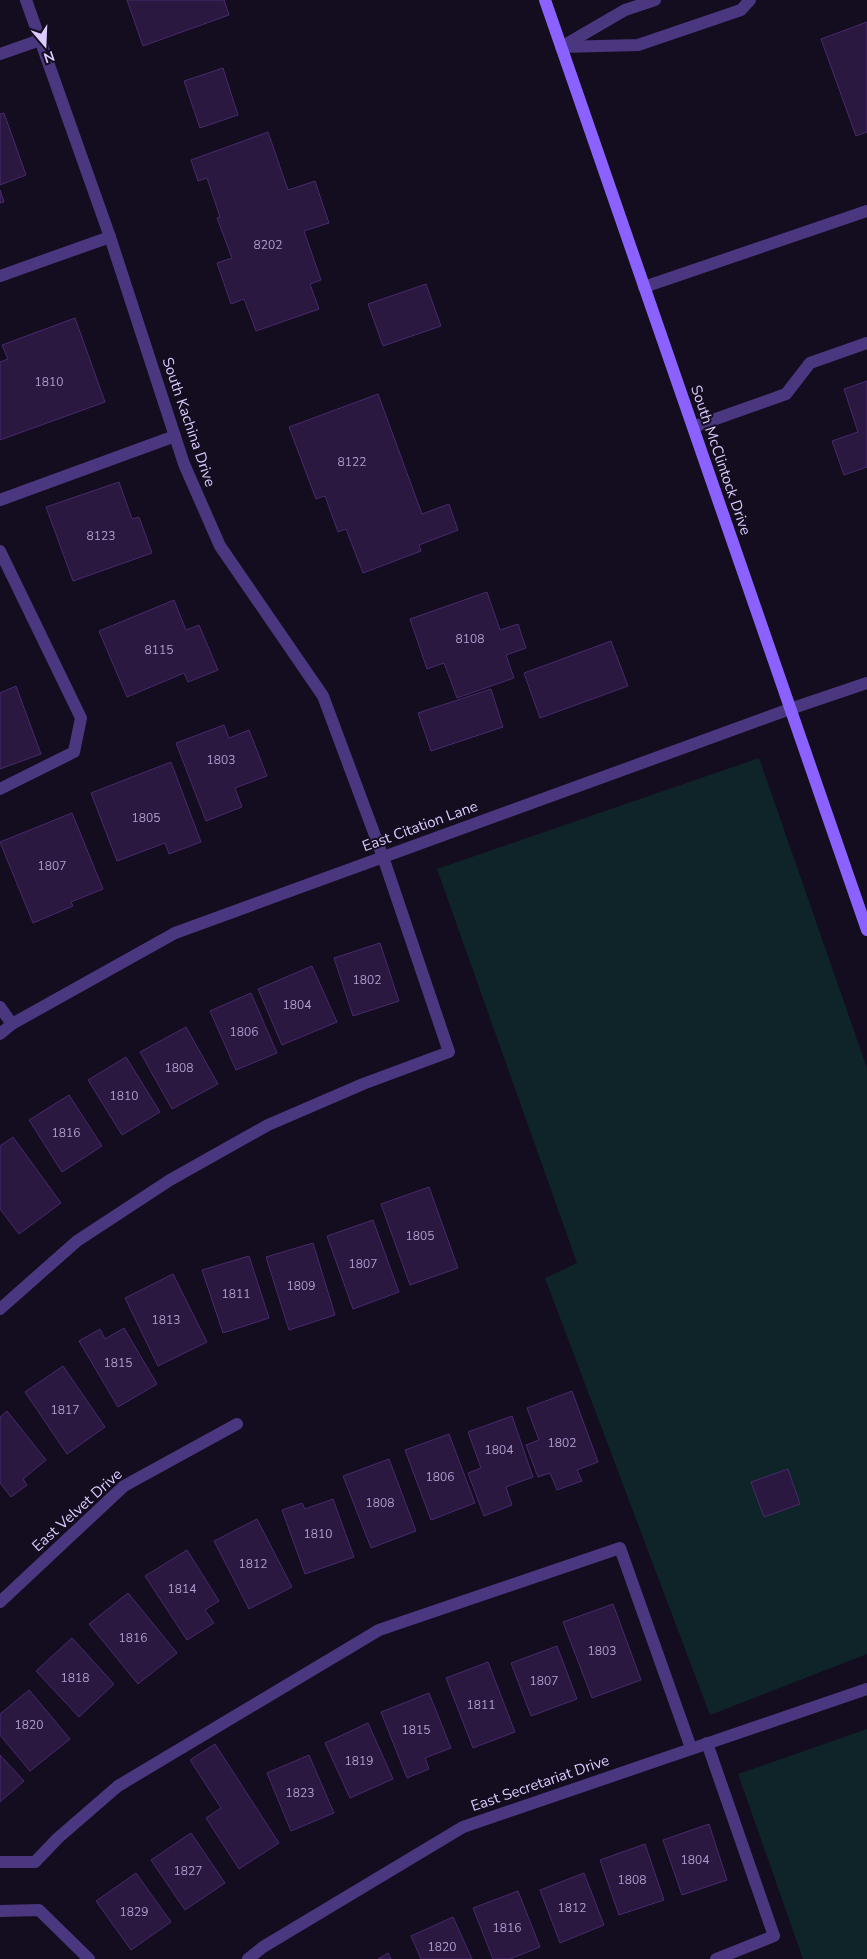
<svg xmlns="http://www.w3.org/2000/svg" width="867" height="1959" font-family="'Nunito Sans',sans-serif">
  <rect width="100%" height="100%" fill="#140c1f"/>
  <g fill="#0f2429">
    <polygon points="759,758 867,1068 867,1654 710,1715 545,1278 577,1263 437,869"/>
    <polygon points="867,1729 867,1959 803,1959 738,1774"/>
  </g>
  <g fill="#2a1840" stroke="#472a6d">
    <polygon points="127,0 224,0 229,15 143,46"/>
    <polygon points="867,22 867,132 856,136 821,39"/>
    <polygon points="223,68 238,115 200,128 184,81"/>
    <polygon points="4,113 26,175 0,185 0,114"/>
    <polygon points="268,132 288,190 315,181 329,223 304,231 321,280 310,284 319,309 256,331 244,299 231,304 217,263 232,258 217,218 220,217 207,178 198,181 191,160"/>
    <polygon points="0,190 4,202 0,203"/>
    <polygon points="426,284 441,326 383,346 368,304"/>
    <polygon points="75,318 105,402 0,440 0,362 8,359 2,345"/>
    <polygon points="867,381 867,467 844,475 832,441 858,432 844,389"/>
    <polygon points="378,394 422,514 449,504 458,530 419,545 421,551 363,573 346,529 338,532 325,496 316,499 289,427"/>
    <polygon points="119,482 132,519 139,517 152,553 73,581 46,507"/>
    <polygon points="487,592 500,630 518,624 526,648 506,655 514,678 457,698 444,663 427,669 410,619"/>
    <polygon points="174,600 186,630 199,625 218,670 188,682 184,673 127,697 99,631"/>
    <polygon points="611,641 628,686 540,718 524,673"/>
    <polygon points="16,686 41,754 0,769 0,693"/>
    <polygon points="491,689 503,727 431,751 418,713"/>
    <polygon points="224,725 229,738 249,730 267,776 235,788 242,807 206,821 176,743"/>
    <polygon points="171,762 201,842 169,854 165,843 117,861 91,793"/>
    <polygon points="72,813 103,889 71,902 73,906 33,923 0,842"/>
    <polygon points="380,943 399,1001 353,1016 334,958"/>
    <polygon points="312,966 337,1022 282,1045 258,989"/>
    <polygon points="251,993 277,1053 236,1070 210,1011"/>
    <polygon points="186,1027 218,1084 172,1109 140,1052"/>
    <polygon points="126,1057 160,1112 122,1135 88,1080"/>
    <polygon points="69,1095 102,1146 62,1172 29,1120"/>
    <polygon points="13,1137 61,1203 19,1234 0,1209 0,1146"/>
    <polygon points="429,1187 458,1268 410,1285 381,1204"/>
    <polygon points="373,1220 399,1292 353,1309 327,1236"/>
    <polygon points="313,1243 335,1315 289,1330 266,1257"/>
    <polygon points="249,1256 269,1318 223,1333 202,1270"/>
    <polygon points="173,1274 207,1342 158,1366 125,1298"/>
    <polygon points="124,1328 157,1384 118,1407 79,1341 100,1329 105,1339"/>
    <polygon points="63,1366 105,1427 67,1454 25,1392"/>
    <polygon points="572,1391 598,1462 577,1470 582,1481 557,1490 550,1473 538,1477 526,1445 539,1440 527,1408"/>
    <polygon points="7,1411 46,1460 23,1479 27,1485 11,1497 0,1483 0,1417"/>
    <polygon points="512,1416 533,1477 506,1487 512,1505 484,1516 468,1473 481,1468 468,1432"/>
    <polygon points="449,1434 475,1503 431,1520 405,1450"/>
    <polygon points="389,1459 416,1531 371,1548 343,1476"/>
    <polygon points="788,1469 800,1504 764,1517 751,1482"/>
    <polygon points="333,1499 354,1557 305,1574 282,1510 302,1503 305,1509"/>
    <polygon points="257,1519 292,1587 249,1609 214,1541"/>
    <polygon points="187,1550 219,1601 205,1610 214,1623 187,1640 145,1576"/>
    <polygon points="128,1593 177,1653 138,1684 89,1624"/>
    <polygon points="613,1604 641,1680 592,1698 563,1622"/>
    <polygon points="72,1638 114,1684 79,1717 36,1671"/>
    <polygon points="557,1646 577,1699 531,1716 511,1663"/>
    <polygon points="488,1662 515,1732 473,1748 446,1678"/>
    <polygon points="29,1690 70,1739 30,1771 0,1735 0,1714"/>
    <polygon points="429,1693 451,1748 425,1758 429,1769 407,1778 381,1712"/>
    <polygon points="368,1723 393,1779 350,1798 325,1743"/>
    <polygon points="215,1744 279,1843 239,1869 206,1818 221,1808 190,1760"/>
    <polygon points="0,1755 24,1781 0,1802"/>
    <polygon points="309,1755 334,1813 291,1831 267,1773"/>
    <polygon points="709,1824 727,1880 682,1895 663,1840"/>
    <polygon points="191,1833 225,1883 185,1910 151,1860"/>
    <polygon points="645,1844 664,1900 619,1915 600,1860"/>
    <polygon points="136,1873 171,1922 131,1950 96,1901"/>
    <polygon points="584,1873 604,1925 560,1943 540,1890"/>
    <polygon points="518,1891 540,1947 510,1959 493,1959 473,1908"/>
    <polygon points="453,1917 472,1959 421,1959 411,1936"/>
    <polygon points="388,1953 391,1959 378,1959"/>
  </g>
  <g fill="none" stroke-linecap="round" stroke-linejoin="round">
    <g stroke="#4b377f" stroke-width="12">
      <polyline points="0,54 40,40"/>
      <polyline points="644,287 867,211"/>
      <polyline points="693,427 786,394 810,363 867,343"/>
      <polyline points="0,500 175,436"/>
      <polyline points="0,551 81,718 74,752 0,789"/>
      <polyline points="0,1309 77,1241 170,1180 268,1125 363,1084 449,1052 383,857"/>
      <polyline points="707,1743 774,1936 716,1959"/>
      <polyline points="0,1862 35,1862 58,1838 118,1786 379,1630 620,1548 691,1748"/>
      <polyline points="0,1911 39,1910 89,1959"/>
    </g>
    <g stroke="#4b377f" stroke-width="12">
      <polyline points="26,0 110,237 184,464 220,546 323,696 383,857"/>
      <polyline points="563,46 625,10 655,0"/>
      <polyline points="561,47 638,45 741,10 750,0"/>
      <polyline points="0,276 110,237"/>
      <polyline points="0,1007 12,1024"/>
      <polyline points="0,1034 12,1024 175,933 790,709 867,683"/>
      <polyline points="0,1602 124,1486 237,1424"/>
      <polyline points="248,1959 263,1947 463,1827 867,1689"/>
    </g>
    <polyline stroke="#8b62ff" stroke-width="12" points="545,0 867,930"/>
  </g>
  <g text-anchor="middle" stroke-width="4" stroke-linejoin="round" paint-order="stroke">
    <g font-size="12" fill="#b09ecf">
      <text x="268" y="249">8202</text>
      <text x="49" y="386">1810</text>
      <text x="352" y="466">8122</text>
      <text x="101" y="540">8123</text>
      <text x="470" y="643">8108</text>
      <text x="159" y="654">8115</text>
      <text x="221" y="764">1803</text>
      <text x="146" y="822">1805</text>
      <text x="52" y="870">1807</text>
      <text x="367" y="984">1802</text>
      <text x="297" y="1009">1804</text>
      <text x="244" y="1036">1806</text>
      <text x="179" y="1072">1808</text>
      <text x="124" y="1100">1810</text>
      <text x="66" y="1137">1816</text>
      <text x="420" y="1240">1805</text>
      <text x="363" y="1268">1807</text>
      <text x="301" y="1290">1809</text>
      <text x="236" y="1298">1811</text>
      <text x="166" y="1324">1813</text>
      <text x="118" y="1367">1815</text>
      <text x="65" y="1414">1817</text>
      <text x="562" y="1447">1802</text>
      <text x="499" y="1454">1804</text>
      <text x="440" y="1481">1806</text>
      <text x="380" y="1507">1808</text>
      <text x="318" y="1538">1810</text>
      <text x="253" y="1568">1812</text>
      <text x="182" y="1593">1814</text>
      <text x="133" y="1642">1816</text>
      <text x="602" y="1655">1803</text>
      <text x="75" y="1682">1818</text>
      <text x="544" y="1685">1807</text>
      <text x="481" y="1709">1811</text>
      <text x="29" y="1729">1820</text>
      <text x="416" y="1734">1815</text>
      <text x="359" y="1765">1819</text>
      <text x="300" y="1797">1823</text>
      <text x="695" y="1864">1804</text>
      <text x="188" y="1875">1827</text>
      <text x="632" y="1884">1808</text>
      <text x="572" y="1912">1812</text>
      <text x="134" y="1916">1829</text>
      <text x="507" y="1932">1816</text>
      <text x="442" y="1951">1820</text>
    </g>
    <g font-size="15" fill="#ddcbff" stroke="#140c1f">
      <text transform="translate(189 422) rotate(71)" y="5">South Kachina Drive</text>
      <text transform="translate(721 460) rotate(71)" y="5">South McClintock Drive</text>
      <text transform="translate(420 826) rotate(-20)" y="5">East Citation Lane</text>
      <text transform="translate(77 1510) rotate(-42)" y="5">East Velvet Drive</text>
      <text transform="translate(540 1783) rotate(-19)" y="5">East Secretariat Drive</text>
    </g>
  </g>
  <g transform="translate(45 45) rotate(161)" stroke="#140c1f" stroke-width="4" paint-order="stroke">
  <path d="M0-4L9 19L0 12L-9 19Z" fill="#ddcbff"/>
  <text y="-8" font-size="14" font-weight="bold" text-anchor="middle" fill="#ddcbff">N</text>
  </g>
</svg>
